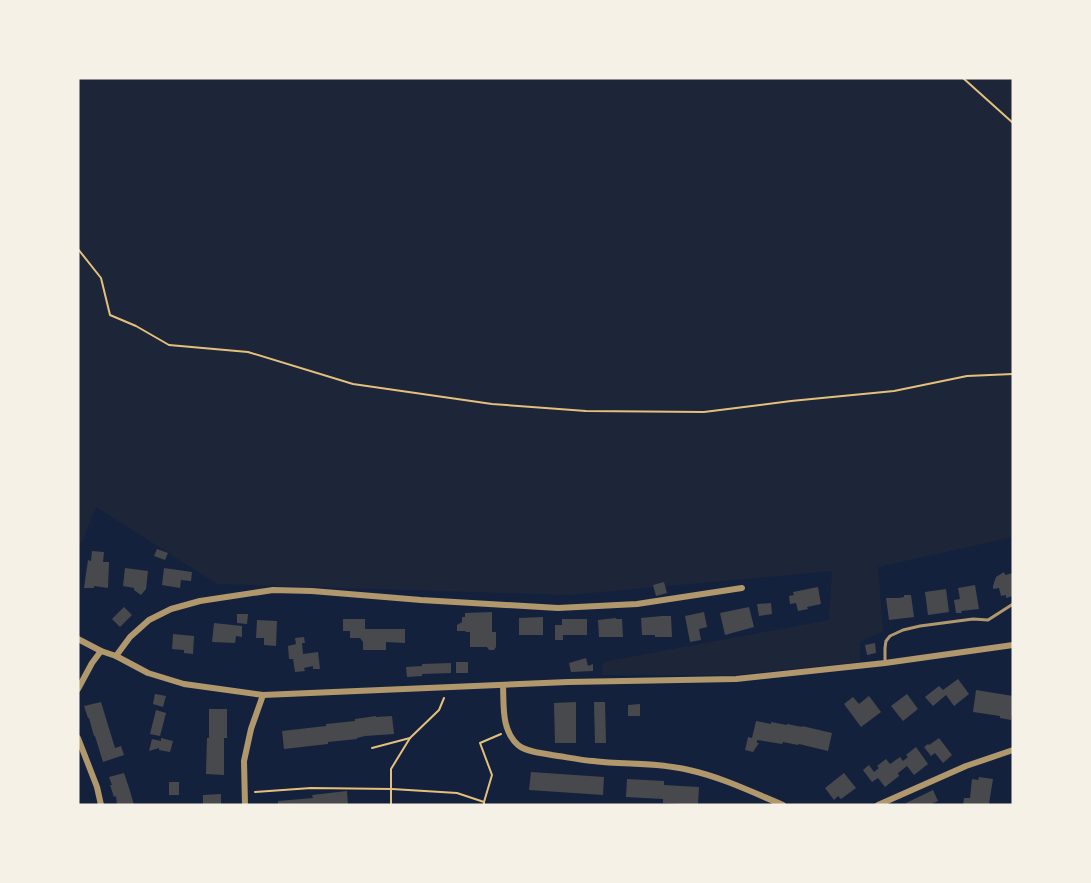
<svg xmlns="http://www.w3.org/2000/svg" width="1091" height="883" font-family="'Zilla Slab',serif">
  <rect width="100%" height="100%" fill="#14213d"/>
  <polygon fill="#1d2539" points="78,78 1013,78 1013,537 878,567 883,631 860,642 860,662 734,675 601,675 603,662 829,620 832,571 569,595 217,584 96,507 82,542 78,544"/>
  <g fill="#48494c">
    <polygon points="157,549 168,553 165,560 154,556"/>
    <polygon points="92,551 104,552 103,562 109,562 108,588 94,586 94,588 84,588 88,560 91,561"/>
    <polygon points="125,568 148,571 146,589 141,595 134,590 134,588 123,586"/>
    <polygon points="164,568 192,572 191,581 181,580 180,588 162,585"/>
    <polygon points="1004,572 1005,575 1013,573 1013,596 1006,598 1006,595 1001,596 999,588 993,589 993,586 996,577"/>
    <polygon points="664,582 667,593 656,596 653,585"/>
    <polygon points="975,585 979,609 961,611 962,613 956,613 954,600 960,599 958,588"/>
    <polygon points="818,587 821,604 807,607 808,609 798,611 796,603 790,604 789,596 794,595 793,592"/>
    <polygon points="946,589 949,612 928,615 925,592"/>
    <polygon points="904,595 911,595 914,617 889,620 886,598 899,598 904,597"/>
    <polygon points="771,603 772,614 759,616 757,604"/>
    <polygon points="124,607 132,615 120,627 112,619"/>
    <polygon points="749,607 754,627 725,635 720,613"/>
    <polygon points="492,612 492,632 496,632 496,647 494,650 489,650 487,647 470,647 470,632 466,632 465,631 457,631 457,625 462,622 462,617 465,617 465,613"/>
    <polygon points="704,612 707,627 699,629 701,640 690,642 685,616"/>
    <polygon points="237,614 248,614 247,624 237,623"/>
    <polygon points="662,616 671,616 672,637 655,637 655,635 642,635 641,618"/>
    <polygon points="543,617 543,635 519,635 519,618"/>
    <polygon points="616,618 616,619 622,619 623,637 599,637 598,620"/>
    <polygon points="343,619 365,619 365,629 405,629 405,643 386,642 386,650 363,650 363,642 360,638 350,638 350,631 343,631"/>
    <polygon points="562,619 587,619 587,635 563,635 563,640 555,640 555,625 562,625"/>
    <polygon points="257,620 277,621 276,646 264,645 264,638 256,638"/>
    <polygon points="214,623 242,626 242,637 236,636 235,643 212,642"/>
    <polygon points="173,634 194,636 193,654 184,653 184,650 172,649"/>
    <polygon points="304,637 305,643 302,643 303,654 318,652 320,669 313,669 313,666 304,668 305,671 295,672 293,659 289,659 288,646 296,644 295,638"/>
    <polygon points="875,643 876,653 867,655 865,645"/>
    <polygon points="586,658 588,666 593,664 593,671 571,672 569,663"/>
    <rect x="456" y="662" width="12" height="11"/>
    <polygon points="451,663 451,673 422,674 422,676 407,677 406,667 422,666 422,664"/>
    <polygon points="958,679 969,694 954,706 946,695 933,706 925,697 939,686 943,690"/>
    <polygon points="976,690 1013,696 1013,708 1011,720 1000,718 1000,716 973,712"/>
    <polygon points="155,694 166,696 163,707 153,704"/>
    <polygon points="907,694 918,709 903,721 891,706"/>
    <polygon points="869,696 881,712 861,727 844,704 853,697 859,704"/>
    <polygon points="101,702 115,748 121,746 124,755 103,762 95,736 94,736 89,718 88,718 84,706"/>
    <polygon points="576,702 576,743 555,743 554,703"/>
    <polygon points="594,702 605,702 606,743 595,743"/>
    <polygon points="640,704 640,716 628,716 628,705"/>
    <polygon points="209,709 227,709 227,738 224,738 224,775 206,774 207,738 209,738"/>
    <polygon points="156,710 166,713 160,736 150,734"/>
    <polygon points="376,716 376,717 392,716 394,734 365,736 357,738 357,739 328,742 328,744 284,749 282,731 326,726 326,724 355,721 355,719"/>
    <polygon points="756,721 771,724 771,722 787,725 787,724 802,727 802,726 832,733 828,751 799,744 798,745 783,742 782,744 757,740 757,743 759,743 753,752 745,750 748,737 752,738"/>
    <polygon points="161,738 173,741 170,752 159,750 159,748 149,751 152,739 161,741"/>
    <polygon points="939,738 952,755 943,763 935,753 931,756 924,747 928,744 929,745"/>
    <polygon points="916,747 928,764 914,775 907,766 898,773 899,776 885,787 878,778 872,782 863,770 869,765 874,772 879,768 877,766 886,759 890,764 900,757 903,761 908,757 906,755"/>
    <polygon points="531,772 604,777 603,795 529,790"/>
    <polygon points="124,773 130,791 134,805 117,805 116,796 114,797 110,785 112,785 109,777"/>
    <polygon points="844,773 856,788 841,799 838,796 834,800 825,788"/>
    <polygon points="979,777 993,779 989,804 963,805 964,798 970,798 972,779 978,780"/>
    <polygon points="627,779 664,781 664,785 699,787 698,805 663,803 663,799 626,797"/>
    <rect x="169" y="782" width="10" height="13"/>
    <polygon points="933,790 938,801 929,805 907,805 906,803"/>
    <polygon points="347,791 348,805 278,805 278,801 313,798 312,795"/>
    <polygon points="221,794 221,805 203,805 203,795"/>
  </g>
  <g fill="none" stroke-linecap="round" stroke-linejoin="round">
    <g stroke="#e5c07b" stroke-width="2">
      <polyline points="963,78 1013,123"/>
      <polyline points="78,249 101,278 110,315 136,326 169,345 248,352 353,384 492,404 586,411 704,412 791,401 894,391 967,376 1013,374"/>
      <polyline points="372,748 410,738 439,710 444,698"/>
      <polyline points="255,792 311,788 392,789 457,793 484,802 484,805"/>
      <polyline points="484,802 492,775 480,743 501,734"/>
      <polyline points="391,805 391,769 410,738"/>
    </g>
    <polyline stroke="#b1986c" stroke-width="3" points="885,662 885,648 886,641 890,636 903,630 920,626 973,619 988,620 1013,604"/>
    <g stroke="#b1986c" stroke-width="6">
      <polyline points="78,639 101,651 116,656 148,673 184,684 263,695 568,682 736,679 885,663 1013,645"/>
      <polyline points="116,656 130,637 149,620 171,609 200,601 273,590 312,591 421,600 558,608 637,604 742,588"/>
      <path d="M503 685C504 705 501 730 518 745 526 752 542 753 552 755 566 757 580 760 593 761 625 765 657 762 689 770 721 777 752 792 783 805"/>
      <polyline points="78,689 92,663 101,651"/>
      <polyline points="78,738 97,787 101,805"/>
      <polyline points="245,805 244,761 251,729 263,695"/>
      <polyline points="878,805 966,766 1013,750"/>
    </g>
  </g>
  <rect width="1091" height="883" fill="none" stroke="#f6f1e7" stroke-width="159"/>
</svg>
